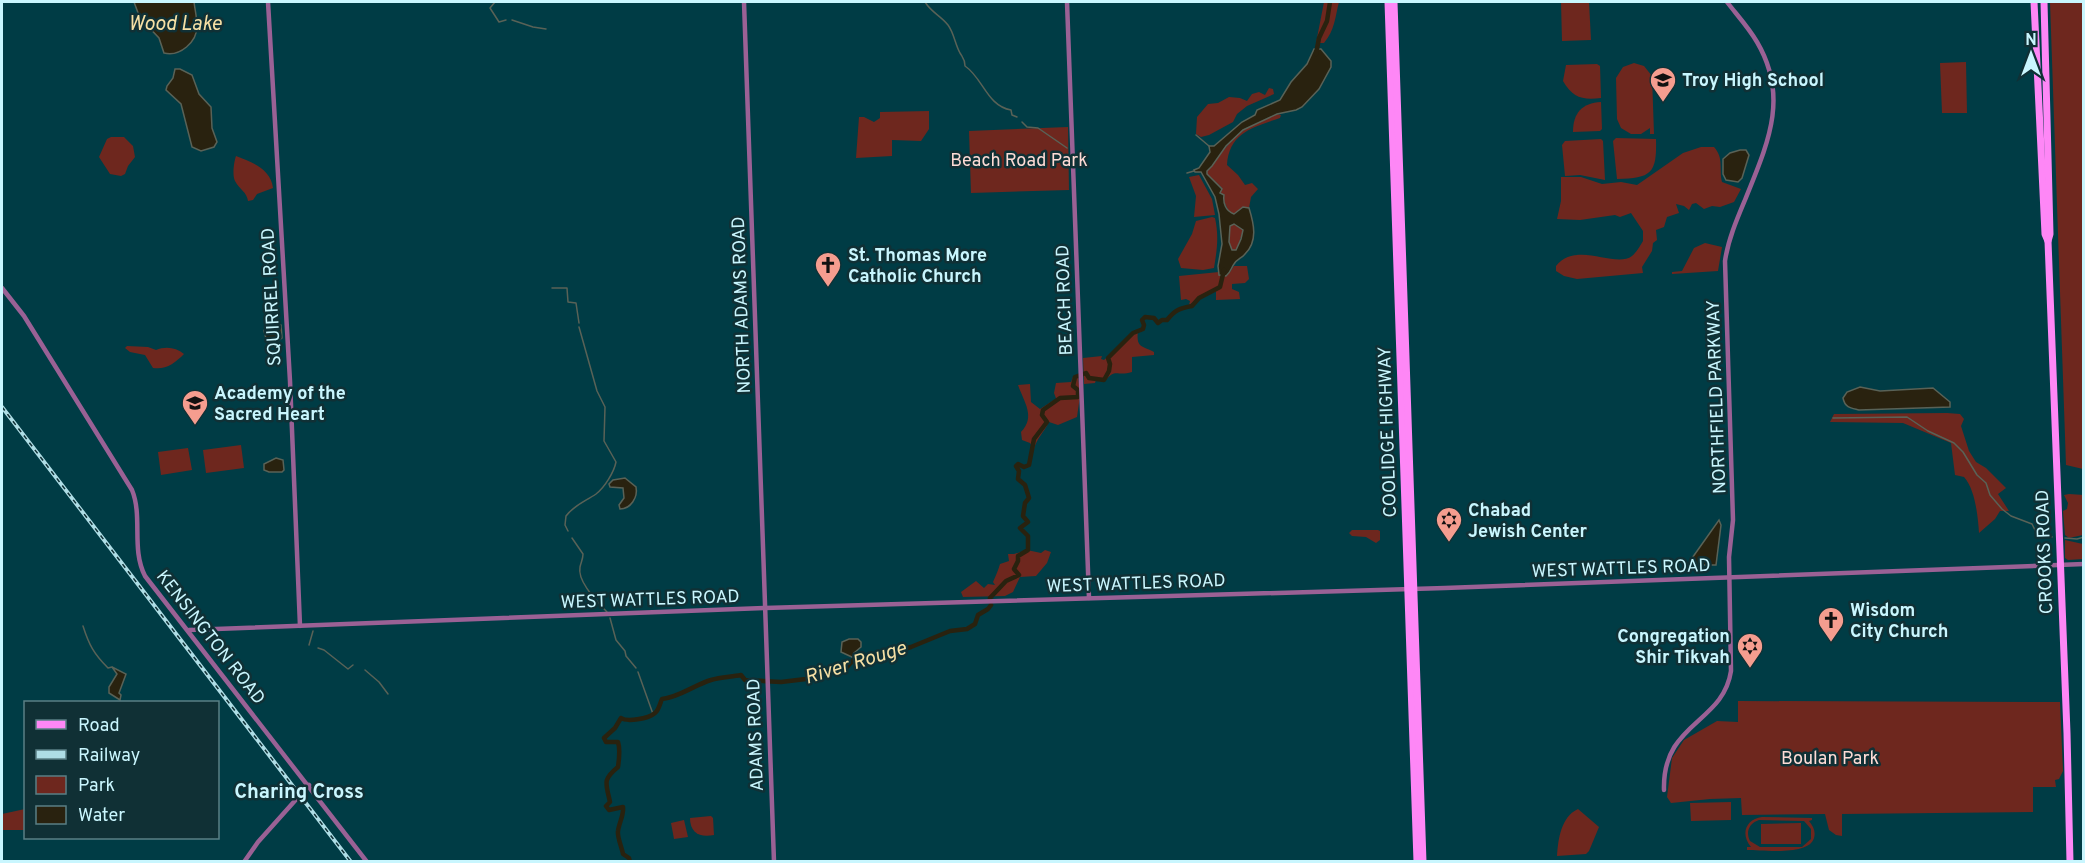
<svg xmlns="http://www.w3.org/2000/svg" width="2085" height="863" font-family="Overpass,sans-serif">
  <rect width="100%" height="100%" fill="#003c45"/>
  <g fill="#6e271e" fill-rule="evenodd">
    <path d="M1324 2H1339C1335 17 1335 30 1324 43H1316Z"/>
    <polygon points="1561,2 1589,2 1591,40 1562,41"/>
    <polygon points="2050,2 2083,2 2083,469 2066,465"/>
    <polygon points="1966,62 1967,113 1942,113 1940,63"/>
    <polygon points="1634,63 1644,66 1652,76 1654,134 1650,134 1650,128 1641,134 1631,134 1621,128 1617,119 1616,78 1623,67"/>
    <path d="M1597 64 1600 66 1601 98C1582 100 1573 98 1563 81L1566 65Z"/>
    <polygon points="1269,88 1273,89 1274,94 1247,106 1237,114 1233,122 1209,135 1201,137 1196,134 1197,117 1208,104 1218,103 1229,97 1240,98 1247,101 1252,94 1259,92 1265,95"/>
    <path d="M1601 102 1602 129 1600 131 1573 132C1573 113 1582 103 1601 102Z"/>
    <polygon points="929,111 929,129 921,141 892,140 892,156 856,158 859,117 864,117 874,122 880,118 880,112"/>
    <path d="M1277 114 1281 115 1280 118C1254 127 1229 132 1227 165L1238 175 1245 185 1252 183 1258 189 1251 197 1249 208 1245 207 1234 214 1229 212 1220 193 1222 188 1207 174V171L1235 136 1255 123Z"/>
    <polygon points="1068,127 1069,190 971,193 969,131"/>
    <polygon points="111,137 124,137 133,146 135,157 128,166 125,174 121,176 110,174 99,157 107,139"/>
    <path d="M1616 138 1656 139C1657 174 1651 178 1617 179L1613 141Z"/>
    <polygon points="1601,139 1603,141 1605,180 1580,175 1565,176 1562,145 1565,141"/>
    <path d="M1701 147H1714C1724 158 1719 169 1722 182L1741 189 1734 202 1720 207 1712 206 1704 209 1696 203 1692 204 1689 210 1684 206 1676 204 1679 213 1667 217 1664 227 1656 230 1657 240 1653 243 1652 251 1642 267 1643 273 1577 279 1564 276 1556 271V266C1577 240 1615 269 1632 256 1636 253 1640 246 1643 241V231L1631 213 1620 217 1615 215 1580 220 1557 219 1561 201V177H1581L1602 184 1621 182 1637 185 1683 153Z"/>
    <path d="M236 156C252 162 271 169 273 188L257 194 253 200 248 201C247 192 239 189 235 181 232 175 234 162 236 156Z"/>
    <polygon points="1199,175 1212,199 1215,215 1194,217 1196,196 1189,177"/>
    <path d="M1212 217 1215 218C1219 236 1217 250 1214 268L1203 270 1181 268 1178 259 1192 234 1196 221Z"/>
    <polygon points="1234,224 1243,230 1237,250 1232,250 1229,242 1230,225"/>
    <polygon points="1705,243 1722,247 1718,271 1672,274 1672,272 1682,271 1694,248"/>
    <path d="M1234 266H1247L1249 279 1245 283 1232 284V289L1239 292 1240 299 1216 300V292C1204 290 1198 299 1189 305L1190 301 1186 299 1181 300 1179 276 1219 272V275L1230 272Z"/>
    <path d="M1138 330C1136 348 1141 345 1154 352V355L1132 357V372C1116 377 1116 367 1104 382L1096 380 1095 383 1084 384 1083 358 1102 356 1101 359 1104 360 1134 331Z"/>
    <path d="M127 346 148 347 156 350C165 346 176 347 184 354 175 363 166 370 153 368L145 355 130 352 125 348Z"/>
    <path d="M1078 374 1080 396 1077 417 1058 425 1049 422C1044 432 1037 438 1034 449L1030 443 1022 440 1021 432C1036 417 1024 402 1018 385L1030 384 1031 402 1040 409 1054 400 1057 401 1054 393 1056 383 1071 382 1073 377Z"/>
    <path d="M1947 413 1960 414 1964 419 1961 426 1969 451 1976 462 1986 468 2006 488 1998 494 2009 511H2000L1995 519 1979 533C1978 516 1975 489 1964 477L1955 475 1951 443 1903 423 1830 422 1834 414Z"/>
    <polygon points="241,445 244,468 206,473 203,450"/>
    <polygon points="188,448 192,470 161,475 158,452"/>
    <polygon points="2069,494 2084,495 2083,535 2069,538 2065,535 2063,511 2067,509 2068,503 2064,495"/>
    <polygon points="1352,530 1378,530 1380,531 1380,540 1376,543 1366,537 1352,536 1349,533"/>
    <polygon points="2065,540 2083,544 2083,559 2068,560 2065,558"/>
    <path d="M1027 550 1041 553 1045 550 1051 552 1047 563 1036 576 1020 577 1013 592 1005 596 963 597 961 592 976 581 984 588 988 584 995 585 993 582C996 575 998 571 1000 564L1009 561 1008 554H1014Z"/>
    <polygon points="1738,701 2060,702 2063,771 2059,779 2055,780 2056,787 2033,787 2033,812 1842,814 1842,836 1836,835 1829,830 1825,814 1742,815 1741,798 1710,799 1671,803 1667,797 1672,758 1684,740 1717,721 1738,722"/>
    <polygon points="1731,802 1731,820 1691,821 1690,803"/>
    <polygon points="25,809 25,830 2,830 2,814"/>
    <path d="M1578 809 1599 827 1589 851 1586 854 1557 856C1558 839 1561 817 1578 809Z"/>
    <path d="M711 816 713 818 714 835C700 838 690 833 690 818Z"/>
    <path d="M1762 817 1812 818V820L1809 821C1813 826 1816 831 1814 838 1809 856 1763 850 1747 850V847H1751C1740 834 1746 819 1762 817ZM1759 820 1804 821 1811 829V839L1802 847H1760L1750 841C1745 831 1750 823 1759 820Z"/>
    <polygon points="684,820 688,837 674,839 671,823"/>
    <polygon points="1801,823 1801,844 1761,844 1761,824"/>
  </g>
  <g fill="#29220f" stroke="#596257" stroke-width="1.5" fill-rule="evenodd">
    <path d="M134 2H194C195 10 197 18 197 26 197 42 180 57 164 53L159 38 140 18Z"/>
    <path d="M1314 49H1321L1331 61V67L1319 89 1302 107 1296 110 1277 114 1243 130 1226 146 1212 166 1207 171V174L1222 189 1220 193 1224 195C1223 202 1225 211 1234 214L1243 207 1249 208C1254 224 1258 241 1245 254 1242 258 1237 259 1234 264 1231 268 1231 272 1226 276L1219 275 1218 266 1222 244 1219 214 1215 197 1201 172H1195L1194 170 1199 168 1210 152 1209 146H1214L1242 122 1255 115 1257 110 1280 100 1291 82 1307 64ZM1234 224 1243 230 1241 239 1236 250H1232L1229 242 1230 226Z"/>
    <polygon points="175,69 180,69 192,75 199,94 211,107 212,128 217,142 214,147 201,151 192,147 181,104 166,90 167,86 173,78"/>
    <polygon points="1740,150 1746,150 1749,155 1742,178 1738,182 1726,180 1723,174 1723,159 1730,153"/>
    <polygon points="274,323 281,325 282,338 274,344 267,342 264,331 266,326"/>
    <path d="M1860 387 1880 391 1933 388 1950 402V407L1859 410C1851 408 1845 408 1843 398L1847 392Z"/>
    <polygon points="276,458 283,460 284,470 282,472 269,472 264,470 264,464"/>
    <path d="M625 478 636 487C638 497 631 509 620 509L619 505 624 498 623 488 610 487 609 484 613 480Z"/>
    <polygon points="1719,520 1721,525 1716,565 1691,565 1690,561"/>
    <polygon points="849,639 858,639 861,642 861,647 854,653 856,655 854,658 841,652 842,642"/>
    <polygon points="112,667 126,674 119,693 121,695 120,700 109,693 109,687 117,674"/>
  </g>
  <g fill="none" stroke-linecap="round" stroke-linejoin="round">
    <g stroke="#596257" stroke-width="1.5">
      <polyline points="495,2 490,8 499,22 506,20"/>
      <path d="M925 2C932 13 940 15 948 25 954 33 955 44 960 53 963 58 965 59 965 66 983 78 987 106 1011 110L1012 115 1017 117"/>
      <polyline points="512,20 533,27 546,29"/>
      <polyline points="1022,122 1027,127 1038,128 1067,148"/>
      <polyline points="1196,135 1209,146"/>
      <polyline points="1187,173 1194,171"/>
      <polyline points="552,288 567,288 568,302 576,303 579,323"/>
      <polyline points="1833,418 1907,417 1928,431 1954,443 1963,452 1977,475 1986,483 1990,495 2002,509 2011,516 2032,524 2035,530 2052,537"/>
      <path d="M568 531 565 525 566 516C574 505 586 501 596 494 605 487 614 472 616 462L604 441 605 407 597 391 579 327"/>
      <path d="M572 538 583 554C583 559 581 562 580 567 577 582 598 602 607 612"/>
      <polyline points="2065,538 2077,539 2084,537"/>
      <polyline points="610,618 616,640 625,651 626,656 636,668"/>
      <path d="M83 626C89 645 94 654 108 668L112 667"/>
      <polyline points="309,645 313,631"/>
      <polyline points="318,648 324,650 348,669 353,665"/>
      <polyline points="365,670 379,682 388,694"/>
      <polyline points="638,672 653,714"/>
    </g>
    <g stroke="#29220f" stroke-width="4.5">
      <polyline points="1316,54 1319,38 1327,21 1330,2"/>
      <path d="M990 598 1006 581 1019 575 1014 569 1018 561V556L1028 550V536L1020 528 1028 522 1023 516 1025 503 1029 498 1025 485 1018 479 1019 471 1016 466 1018 464 1024 467 1029 465 1034 439 1047 422 1042 415 1043 410 1060 398 1078 397V390L1073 386 1075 377 1086 373 1089 378 1104 380 1109 371 1110 364 1108 358 1133 333 1143 329 1144 325 1142 320 1145 317 1154 318 1158 323 1162 320H1167C1175 310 1180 308 1192 306L1199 298 1220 287 1224 270"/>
      <path d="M630 862 629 858 623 854C622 848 617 837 618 831 619 823 624 815 623 807L609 810 606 806 610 802C606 783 602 780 618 767 619 760 620 748 618 742H606L604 738 615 728 621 718C627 722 648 719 655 713 659 710 660 703 662 699 680 697 694 685 711 680 721 677 731 677 741 675L745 680 781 682 806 679 847 667 856 657H877L911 647 950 631 967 629 975 624 978 615 988 609 991 605"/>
    </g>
    <g stroke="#9a6195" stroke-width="4.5">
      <polyline points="268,2 290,381 300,626"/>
      <polyline points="744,2 774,862"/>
      <polyline points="1067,2 1089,598"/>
      <path d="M2 288 24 316 132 490C143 517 131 549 145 576L367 862"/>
      <polyline points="189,630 765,608 1445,588 2084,564"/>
      <path d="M1664 790C1662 722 1723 724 1731 671L1729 557 1733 520 1725 261C1728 240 1737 219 1745 200 1767 145 1790 98 1757 42 1749 28 1737 15 1727 2"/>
      <polyline points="244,862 258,842 309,785"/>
    </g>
    <g stroke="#fe87f6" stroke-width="7">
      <polyline points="1388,2 1417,862"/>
      <polyline points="1394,2 1423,862"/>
      <polyline points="2034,2 2045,234 2048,241 2067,733 2070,862"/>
      <polyline points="2044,2 2050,234 2048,241"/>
    </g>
    <g stroke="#aedde5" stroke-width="4">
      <polyline id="rail" points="2,407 351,862"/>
    </g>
    <use href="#rail" stroke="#103035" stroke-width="1.5" stroke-dasharray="4.5" stroke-linecap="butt"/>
  </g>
  <defs>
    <g id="school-pin" transform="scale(1.35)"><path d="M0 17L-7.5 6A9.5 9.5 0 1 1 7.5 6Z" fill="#f59d8f" stroke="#103035"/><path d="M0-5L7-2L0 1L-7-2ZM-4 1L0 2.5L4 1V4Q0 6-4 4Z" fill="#111"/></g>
    <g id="church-pin" transform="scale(1.35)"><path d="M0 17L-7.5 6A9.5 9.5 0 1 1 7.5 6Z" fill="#f59d8f" stroke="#103035"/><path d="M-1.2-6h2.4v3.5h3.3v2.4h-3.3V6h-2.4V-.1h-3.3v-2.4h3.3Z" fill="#111"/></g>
    <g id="synagogue-pin" transform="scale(1.35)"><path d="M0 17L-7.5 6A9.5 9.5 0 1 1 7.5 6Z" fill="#f59d8f" stroke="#103035"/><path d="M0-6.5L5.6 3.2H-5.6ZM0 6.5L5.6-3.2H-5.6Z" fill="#111"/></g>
  </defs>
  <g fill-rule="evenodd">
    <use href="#school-pin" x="1663" y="80"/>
    <use href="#church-pin" x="828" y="265"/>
    <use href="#school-pin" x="195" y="403"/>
    <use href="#synagogue-pin" x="1449" y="520"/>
    <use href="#church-pin" x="1831" y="620"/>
    <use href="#synagogue-pin" x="1750" y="646"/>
  </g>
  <g text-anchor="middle" stroke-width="5" stroke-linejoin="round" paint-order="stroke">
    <g font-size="18" font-weight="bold" fill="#c9f6fe" stroke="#103035" text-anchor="start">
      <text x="1682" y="86">Troy High School</text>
      <text x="848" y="261">St. Thomas More<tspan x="848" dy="21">Catholic Church</tspan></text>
      <text x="214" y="399">Academy of the<tspan x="214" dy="21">Sacred Heart</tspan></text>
      <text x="1468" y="516">Chabad<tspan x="1468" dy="21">Jewish Center</tspan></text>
      <text x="1850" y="616">Wisdom<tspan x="1850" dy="21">City Church</tspan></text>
      <text x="1730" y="642" text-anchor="end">Congregation<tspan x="1730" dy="21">Shir Tikvah</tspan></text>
    </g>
    <g font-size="18" fill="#fedbd5" stroke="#103035">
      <text x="1019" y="166">Beach Road Park</text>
      <text x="1830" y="764">Boulan Park</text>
    </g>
    <g font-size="18" fill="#c9f6fe" stroke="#103035">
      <text transform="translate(271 297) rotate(-93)" y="6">SQUIRREL ROAD</text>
      <text transform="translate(1064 300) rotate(-92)" y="6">BEACH ROAD</text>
      <text transform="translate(741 305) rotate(-92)" y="6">NORTH ADAMS ROAD</text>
      <text transform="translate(1716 397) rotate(-92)" y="6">NORTHFIELD PARKWAY</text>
      <text transform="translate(1387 432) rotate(-92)" y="6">COOLIDGE HIGHWAY</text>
      <text transform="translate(2044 552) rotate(-92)" y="6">CROOKS ROAD</text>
      <text transform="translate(1621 568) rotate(-2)" y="6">WEST WATTLES ROAD</text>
      <text transform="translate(1136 583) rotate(-2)" y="6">WEST WATTLES ROAD</text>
      <text transform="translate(650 599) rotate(-2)" y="6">WEST WATTLES ROAD</text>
      <text transform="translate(211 637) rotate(52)" y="6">KENSINGTON ROAD</text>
      <text transform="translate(755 735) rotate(-92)" y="6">ADAMS ROAD</text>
    </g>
    <g font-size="20" font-style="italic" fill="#f6e0a5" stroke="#103035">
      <text x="175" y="30">Wood Lake</text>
      <text transform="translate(855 662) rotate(-17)" y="7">River Rouge</text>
    </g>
    <g font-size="20" font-weight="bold" fill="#c9f6fe" stroke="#103035">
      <text x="299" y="798">Charing Cross</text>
    </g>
  </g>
  <rect width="2085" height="863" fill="none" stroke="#c9f6fe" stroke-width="6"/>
  <rect x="24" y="701" width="195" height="138" fill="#103035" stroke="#5a7f85" stroke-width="1.5"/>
  <rect x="36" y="720" width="30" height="9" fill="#fe87f6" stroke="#5a7f85" stroke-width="1.5"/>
  <text x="78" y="731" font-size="18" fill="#c9f6fe">Road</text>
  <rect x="36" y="750" width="30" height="9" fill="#aedde5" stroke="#5a7f85" stroke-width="1.5"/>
  <text x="78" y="761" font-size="18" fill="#c9f6fe">Railway</text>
  <rect x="36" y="776" width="30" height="18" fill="#6e271e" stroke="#5a7f85" stroke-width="1.5"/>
  <text x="78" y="791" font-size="18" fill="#c9f6fe">Park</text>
  <rect x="36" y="806" width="30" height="18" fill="#29220f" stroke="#5a7f85" stroke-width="1.5"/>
  <text x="78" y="821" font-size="18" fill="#c9f6fe">Water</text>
  <g transform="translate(2031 54)" stroke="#103035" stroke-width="4.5" paint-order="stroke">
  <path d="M0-4.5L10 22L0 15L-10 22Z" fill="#c9f6fe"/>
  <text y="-9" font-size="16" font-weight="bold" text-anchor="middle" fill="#c9f6fe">N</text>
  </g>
</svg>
